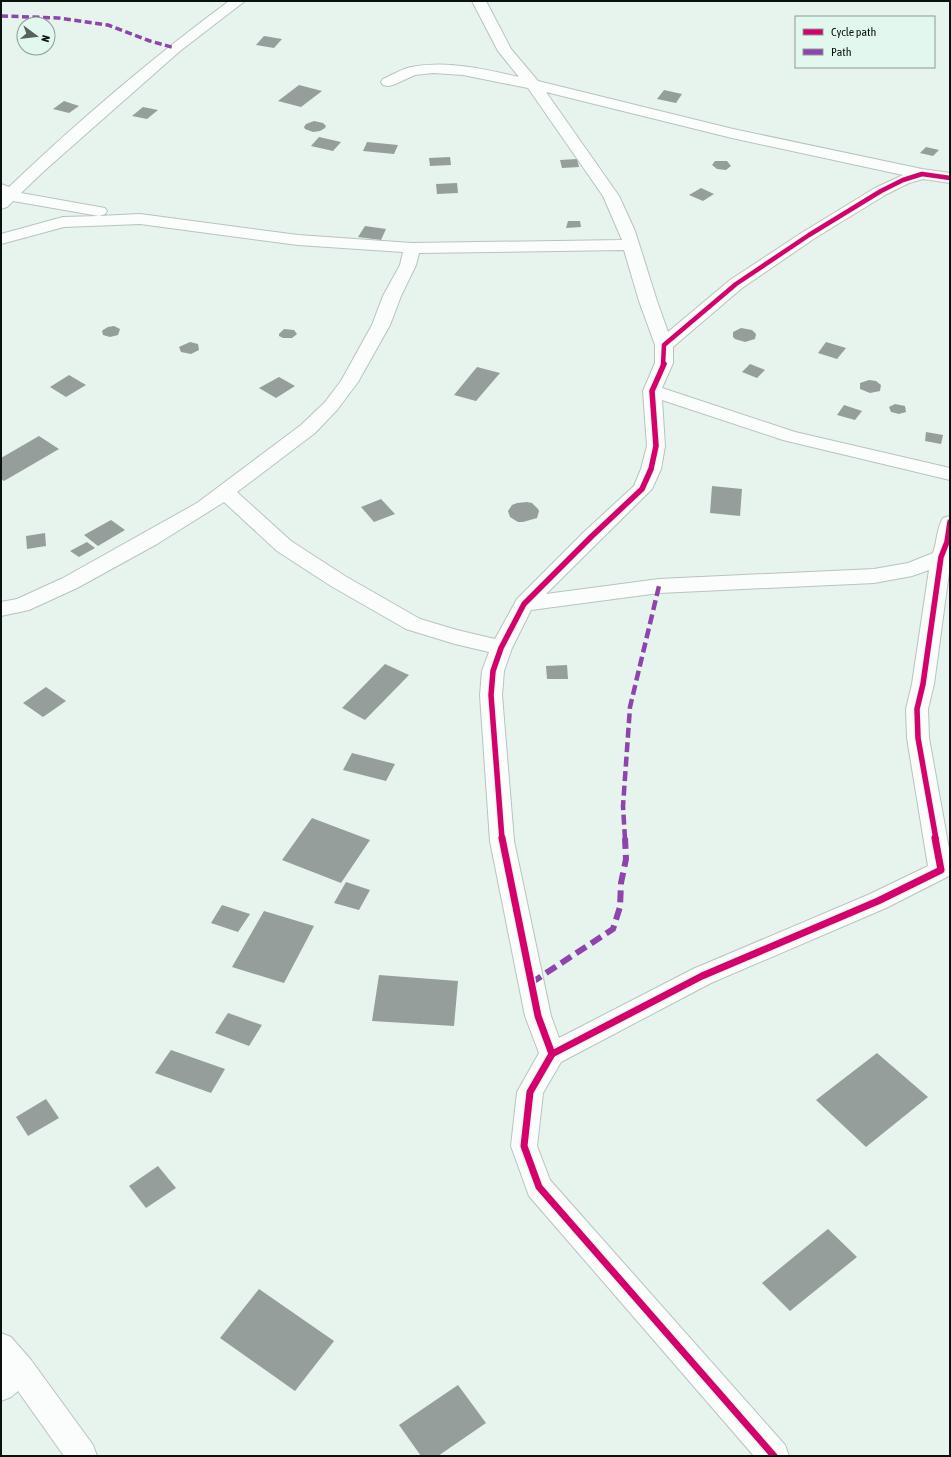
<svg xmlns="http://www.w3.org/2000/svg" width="951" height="1457" font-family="'Asap Condensed',sans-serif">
  <rect width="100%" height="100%" fill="#e7f3ed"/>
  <g fill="#959e9a">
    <polygon points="264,36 282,39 274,48 256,45"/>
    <polygon points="299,85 322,91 301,107 278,101"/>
    <polygon points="664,90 682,94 676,103 657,99"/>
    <polygon points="64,101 79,106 69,113 53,109"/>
    <polygon points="143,107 158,110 147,119 132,116"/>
    <polygon points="314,121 323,123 326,126 325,128 320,131 313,132 305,129 304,127 306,124"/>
    <polygon points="319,137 341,142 333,151 311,146"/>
    <polygon points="367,142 398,145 394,154 363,151"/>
    <polygon points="926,147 939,150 933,156 920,153"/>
    <polygon points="450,157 451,165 430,166 429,158"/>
    <polygon points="577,159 579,167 562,168 560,160"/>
    <polygon points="715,161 727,161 731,166 726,170 717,169 712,165"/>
    <polygon points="457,183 458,193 437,194 436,184"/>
    <polygon points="701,188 714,194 703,201 689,195"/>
    <polygon points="568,221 580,221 581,227 566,228"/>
    <polygon points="365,226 386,229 381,240 358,237"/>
    <polygon points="114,326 120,329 118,335 110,337 103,335 102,331 103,330 108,327"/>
    <polygon points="741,328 752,330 756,334 755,339 745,342 735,339 733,337 733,332"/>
    <polygon points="284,329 294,330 297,334 292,338 283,338 279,336 279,334"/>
    <polygon points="190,342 198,344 199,350 191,354 181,352 179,347"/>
    <polygon points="826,342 846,348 837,359 818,353"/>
    <polygon points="750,364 765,370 757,378 742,372"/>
    <polygon points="477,367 500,373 476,401 454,395"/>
    <polygon points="69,375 86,385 66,397 50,387"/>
    <polygon points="279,377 295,386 276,398 259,388"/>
    <polygon points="869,380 876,381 881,385 880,391 870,393 860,389 860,383"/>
    <polygon points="895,404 905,406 906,412 899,414 891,412 889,407"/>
    <polygon points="844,405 862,411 855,420 837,415"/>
    <polygon points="926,432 943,435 941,444 925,441"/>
    <polygon points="39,436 59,449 4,481 1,479 1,458"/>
    <polygon points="712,486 742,489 740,516 710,513"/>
    <polygon points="381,499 395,514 374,522 361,507"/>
    <polygon points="527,502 532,503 538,509 539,511 537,518 523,522 518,522 510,517 508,511 512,505 517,503"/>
    <polygon points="111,520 125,530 98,546 84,535"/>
    <polygon points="45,533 46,546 27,549 26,536"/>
    <polygon points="87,542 95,548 79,557 70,551"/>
    <polygon points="385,664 409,675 365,720 342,708"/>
    <polygon points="567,665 568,679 547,679 546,666"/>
    <polygon points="46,687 66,701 43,717 23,703"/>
    <polygon points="352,753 395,764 386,781 343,770"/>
    <polygon points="312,818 370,840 341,883 282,860"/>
    <polygon points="346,882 370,890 359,910 334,903"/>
    <polygon points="222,905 250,914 238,932 211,923"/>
    <polygon points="264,911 314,926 284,983 232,967"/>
    <polygon points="379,975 458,981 454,1026 372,1021"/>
    <polygon points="228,1013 262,1025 249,1046 215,1033"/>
    <polygon points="171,1050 225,1069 211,1093 155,1073"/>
    <polygon points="877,1053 928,1097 866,1147 816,1100"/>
    <polygon points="46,1099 59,1118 28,1136 16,1117"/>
    <polygon points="158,1166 176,1188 146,1208 129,1186"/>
    <polygon points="828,1229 857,1257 790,1311 762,1283"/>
    <polygon points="259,1289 334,1341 295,1391 220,1338"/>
    <polygon points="458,1385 486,1423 438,1456 421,1456 399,1425"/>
  </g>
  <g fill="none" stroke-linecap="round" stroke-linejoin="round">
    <g stroke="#b9c3be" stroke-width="2">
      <g id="minor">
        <path d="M229 1H245L180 51 44 171 21 193 105 208 107 211 105 214 99 216 140 214 298 235 412 243 622 240 603 196 528 88 463 75 433 73 415 75 393 85 388 86 383 85 381 82 383 79C392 75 402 69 411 67 446 60 485 69 519 77L498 51 472 1H486L511 49 538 81 733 129 922 169 950 173V183L923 179 909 183 887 194 815 238 742 288 673 347V363L662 388 795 432 950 468V480L783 440 662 400 665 446 661 469 652 489 546 594 659 579 874 569 908 563 933 553C937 542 937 527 943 518L950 516V565L934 684 928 709 929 738 950 854 949 876 886 908 711 983 561 1062 543 1093 537 1146 550 1180 785 1445 789 1456H754L529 1196 511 1146 517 1092 539 1053 525 1016 490 841 480 695 482 671 489 652 455 644 406 629 331 586 277 551 224 502 157 544 77 588 29 610 1 616V602L17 599 63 578 197 503 301 425 325 402 341 381 372 325 383 296 400 265 403 252 298 245 140 224 64 227 1 244V234L63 217 99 216 13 201 7 207 1 209V184L9 187C78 121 152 58 229 1ZM546 92 732 138 903 175 875 188 803 232 730 280 668 332 657 301 635 231 619 196ZM624 250 639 301 655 345V363L643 391 647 446 641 469 634 486 585 531 517 599 495 639 457 630 420 619 345 576 291 541 237 492 315 433 337 410 358 382 390 325 401 296 416 265 419 253ZM929 570 912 684 906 709 907 738 928 866 870 894 693 969 559 1038 551 1016 514 841 502 695 504 671 512 648 531 610 659 593 874 583 912 576Z"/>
        <polygon points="1,1333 11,1337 31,1360 93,1445 97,1456 64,1456 18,1391 11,1397 1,1401"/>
      </g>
    </g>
    <use href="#minor" fill="#fbfdfc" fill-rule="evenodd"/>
    <polyline stroke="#8e44ad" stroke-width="3.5" stroke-dasharray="7 3.5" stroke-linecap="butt" points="1,16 58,18 108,25 150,41 175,48"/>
    <polyline stroke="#8e44ad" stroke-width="4.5" stroke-dasharray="10 4.5" stroke-linecap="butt" points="625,839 623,806 630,707 659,586"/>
    <polyline stroke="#8e44ad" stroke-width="6" stroke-dasharray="12 6" stroke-linecap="butt" points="531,983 613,929 620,907 621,883 626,859 625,838"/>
    <g stroke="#e2f8ee" stroke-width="6">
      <polyline id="cycleway-far2" points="663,365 664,345 736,284 809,235 881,191 903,180 922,174 950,178"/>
    </g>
    <g stroke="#e2f8ee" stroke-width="8">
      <g id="cycleway-far1">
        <polyline points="502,839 491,695 493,671 501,648 524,604 592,536 642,489 651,469 656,446 652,391 664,364"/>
        <polyline points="936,839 918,738 917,709 923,684 941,557 947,542 950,522"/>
      </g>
    </g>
    <g stroke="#e2f8ee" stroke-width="10">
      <g id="cycleway">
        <polyline points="502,838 538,1016 552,1054 530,1092 524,1146 539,1187 774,1456"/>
        <polyline points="552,1054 702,976 878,901 941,870 935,838"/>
      </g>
    </g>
    <use href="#cycleway-far2" stroke="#d6006c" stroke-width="4.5"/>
    <use href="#cycleway-far1" stroke="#d6006c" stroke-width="5.5"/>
    <use href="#cycleway" stroke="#d6006c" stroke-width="7"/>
  </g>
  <rect width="951" height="1457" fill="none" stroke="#0a120f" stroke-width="4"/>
  <rect x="795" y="16" width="140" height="52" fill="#e2f8ee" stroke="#8c9c95"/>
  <rect x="803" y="29" width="20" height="6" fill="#d6006c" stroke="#8c9c95"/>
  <text x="831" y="36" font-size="12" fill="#0a120f">Cycle path</text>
  <rect x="803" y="49" width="20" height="6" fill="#8e44ad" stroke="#8c9c95"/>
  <text x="831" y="56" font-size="12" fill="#0a120f">Path</text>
  <g transform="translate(36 36) rotate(105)"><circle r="19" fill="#e2f8ee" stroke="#8c9c95"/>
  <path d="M0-3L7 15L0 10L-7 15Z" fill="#57615d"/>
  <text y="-6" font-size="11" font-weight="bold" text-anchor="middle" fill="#0a120f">N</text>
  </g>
</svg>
